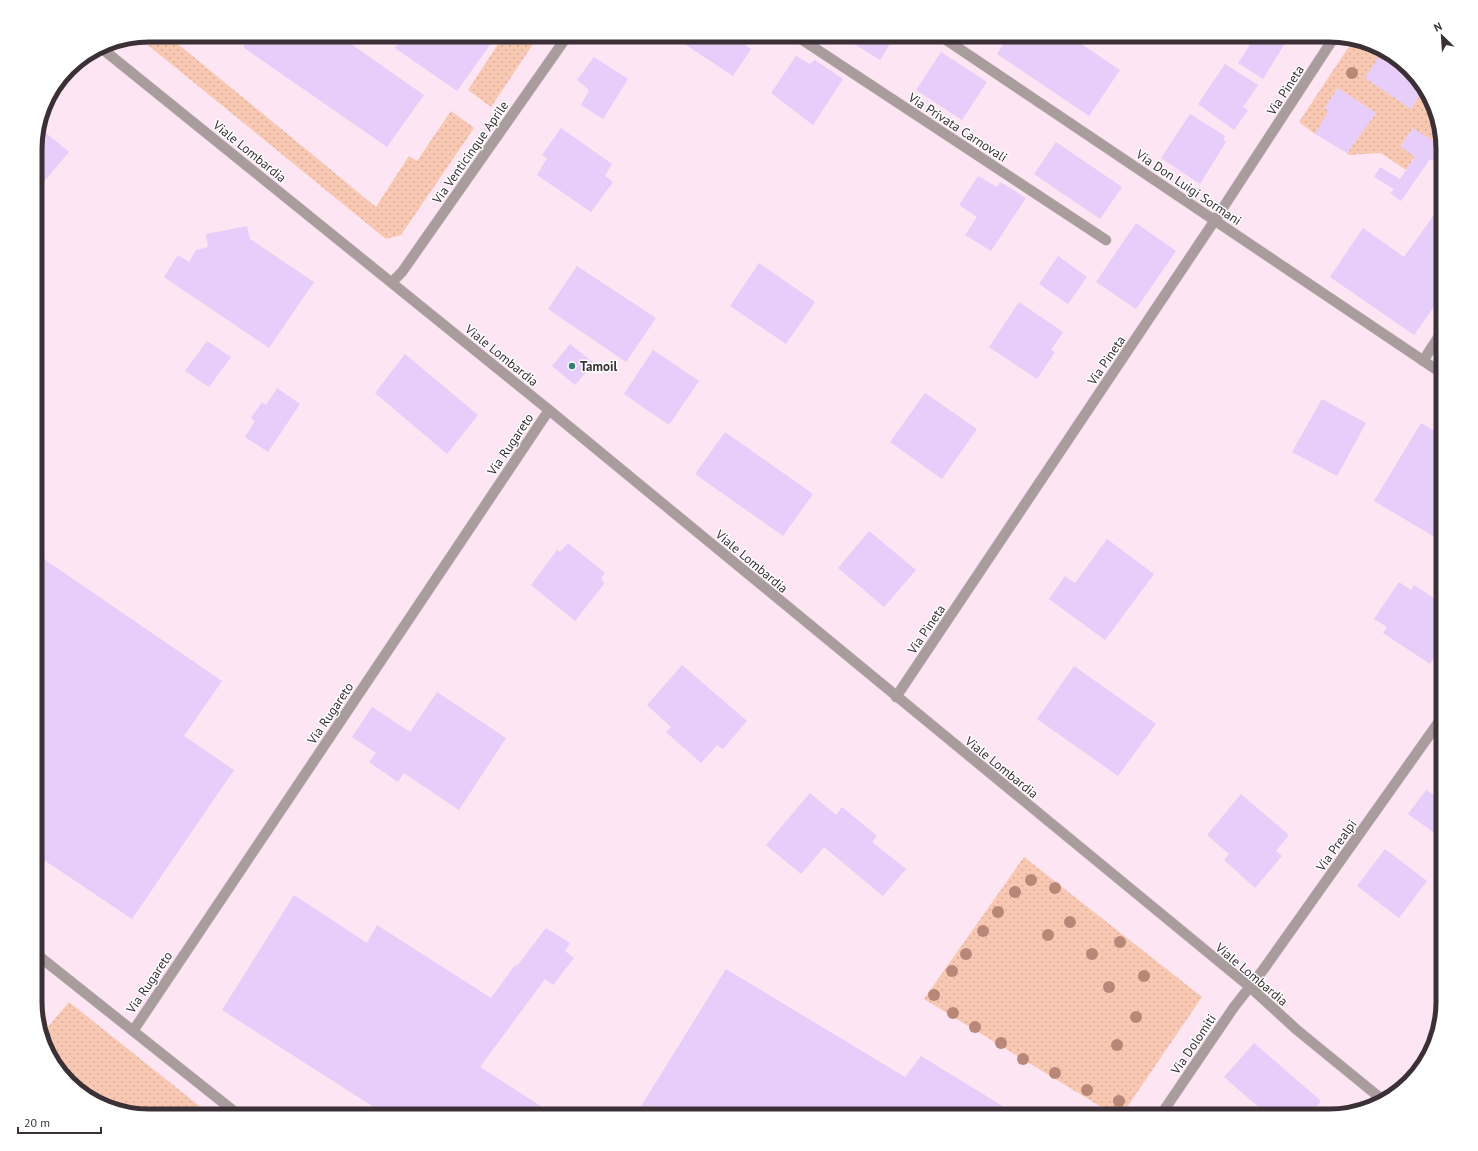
<svg xmlns="http://www.w3.org/2000/svg" width="1478" height="1151" font-family="'PT Sans',sans-serif">
  <defs>
    <pattern id="green-dots" width="8" height="8" patternUnits="userSpaceOnUse"><rect width="8" height="8" fill="#f8c8b3"/><path d="M2 2h.1M6 6h.1" fill="none" stroke="#d5ac9b" stroke-width="1.8" stroke-linecap="round"/></pattern>
  </defs>
  <rect width="100%" height="100%" fill="#fde5f3"/>
  <g fill="url(#green-dots)">
    <polygon points="149,35 167,35 376,207 409,156 417,161 451,111 474,128 401,235 386,239 138,37"/>
    <polygon points="504,35 539,35 491,107 468,90"/>
    <polygon points="1354,39 1366,41 1399,59 1431,99 1443,147 1427,138 1406,170 1381,153 1349,155 1347,153 1376,113 1338,88 1325,108 1329,111 1315,134 1299,122"/>
    <polygon points="1024,857 1202,997 1121,1116 1116,1116 924,999"/>
    <polygon points="69,1002 212,1116 148,1116 112,1110 79,1092 47,1053 42,1034"/>
  </g>
  <g fill="#e7cdf9">
    <polygon points="252,35 338,35 424,95 387,147 243,47"/>
    <polygon points="405,35 497,35 457,91 395,48"/>
    <polygon points="671,35 730,35 751,49 733,76"/>
    <polygon points="840,35 894,35 895,36 880,60"/>
    <polygon points="1009,35 1068,35 1120,70 1089,116 997,54"/>
    <polygon points="1242,35 1287,35 1289,37 1263,79 1238,63 1250,45 1240,38"/>
    <polygon points="1383,50 1399,59 1424,89 1411,109 1365,78"/>
    <polygon points="941,52 987,82 962,120 916,90"/>
    <polygon points="796,56 810,64 815,60 843,79 813,125 771,93"/>
    <polygon points="594,57 628,79 603,119 581,105 589,90 577,80"/>
    <polygon points="1225,64 1258,85 1243,107 1248,110 1234,130 1198,104"/>
    <polygon points="1338,88 1376,113 1347,153 1315,134 1329,111 1325,108"/>
    <polygon points="1190,114 1225,136 1223,139 1226,142 1200,184 1161,158"/>
    <polygon points="561,128 612,164 605,176 613,182 591,212 537,175 547,158 542,155"/>
    <polygon points="1413,128 1443,147 1443,166 1430,159 1401,201 1390,193 1394,189 1374,177 1380,167 1400,179 1415,157 1400,146"/>
    <polygon points="41,129 69,152 41,185 35,180 35,141 38,131"/>
    <polygon points="1056,142 1122,187 1100,219 1034,174"/>
    <polygon points="978,176 997,187 1000,182 1026,198 991,251 965,235 977,217 959,205"/>
    <polygon points="1443,202 1443,294 1414,335 1330,277 1363,228 1404,257"/>
    <polygon points="1136,223 1176,251 1136,309 1096,282"/>
    <polygon points="247,226 250,239 314,282 269,348 164,277 178,255 189,262 196,250 208,247 206,234"/>
    <polygon points="1058,256 1087,277 1068,304 1039,284"/>
    <polygon points="759,263 815,302 786,344 730,306"/>
    <polygon points="577,266 656,318 626,362 548,309"/>
    <polygon points="1019,302 1063,332 1051,350 1055,352 1037,379 989,347"/>
    <polygon points="207,341 231,357 209,387 185,371"/>
    <polygon points="570,344 594,363 575,385 552,366"/>
    <polygon points="653,350 699,381 669,425 624,394"/>
    <polygon points="405,354 478,415 447,454 375,393"/>
    <polygon points="277,388 300,404 268,452 245,437 255,421 251,418 262,402 266,405"/>
    <polygon points="925,393 977,429 942,479 890,442"/>
    <polygon points="1322,399 1366,423 1337,476 1292,452"/>
    <polygon points="1421,423 1443,436 1443,542 1374,501"/>
    <polygon points="725,432 813,494 783,536 695,474"/>
    <polygon points="869,531 916,570 884,607 838,568"/>
    <polygon points="1107,539 1154,574 1105,640 1049,599 1065,576 1075,583"/>
    <polygon points="568,543 605,573 601,578 604,584 575,621 531,585 557,550 560,552"/>
    <polygon points="38,555 222,681 184,736 234,770 132,919 35,854 35,558"/>
    <polygon points="1399,582 1411,590 1414,585 1443,604 1443,644 1430,664 1383,633 1387,627 1374,619"/>
    <polygon points="682,665 747,721 723,749 717,745 701,763 666,732 671,727 647,705"/>
    <polygon points="1074,666 1156,724 1118,776 1037,719"/>
    <polygon points="437,692 506,738 459,810 404,773 398,782 369,762 376,753 352,737 372,707 410,732"/>
    <polygon points="1426,790 1439,798 1443,793 1443,839 1408,814"/>
    <polygon points="810,793 836,815 842,807 877,836 872,842 906,869 883,896 824,847 801,874 766,845"/>
    <polygon points="1241,794 1289,835 1276,851 1282,856 1255,888 1224,860 1229,854 1207,835"/>
    <polygon points="1385,849 1427,881 1399,918 1357,886"/>
    <polygon points="294,895 367,943 377,925 491,998 515,965 517,966 546,928 570,943 565,951 574,958 553,985 545,979 480,1067 553,1114 552,1116 388,1116 222,1010"/>
    <polygon points="726,969 905,1077 921,1056 1019,1116 635,1116"/>
    <polygon points="1254,1043 1321,1101 1309,1116 1269,1116 1224,1077"/>
    <polygon points="1334,1108 1340,1114 1327,1116"/>
  </g>
  <g fill="none" stroke-linecap="round" stroke-linejoin="round">
    <g stroke="#d6c1cd" stroke-width="11">
      <g id="minor">
        <polyline points="795,35 1106,240"/>
        <polyline points="939,35 1443,374"/>
        <polyline points="392,282 402,272 568,35"/>
        <polyline points="1423,361 1443,330"/>
        <polyline points="896,697 1215,220 1335,36"/>
        <polyline points="35,953 240,1116"/>
        <polyline points="133,1031 549,410"/>
        <polyline points="1160,1116 1234,1007 1263,970 1443,716"/>
      </g>
    </g>
    <g stroke="#d6c1cd" stroke-width="11">
      <polyline id="tertiary" points="100,47 549,410 1250,987 1297,1030 1384,1101"/>
    </g>
    <use href="#minor" stroke="#a89c9d" stroke-width="10"/>
    <use href="#tertiary" stroke="#a89c9d" stroke-width="10"/>
  </g>
  <g fill="#b98778">
    <circle cx="1352" cy="73" r="6"/>
    <circle cx="1031" cy="880" r="6"/>
    <circle cx="1055" cy="888" r="6"/>
    <circle cx="1015" cy="892" r="6"/>
    <circle cx="998" cy="912" r="6"/>
    <circle cx="1070" cy="922" r="6"/>
    <circle cx="983" cy="931" r="6"/>
    <circle cx="1048" cy="935" r="6"/>
    <circle cx="1120" cy="942" r="6"/>
    <circle cx="966" cy="954" r="6"/>
    <circle cx="1092" cy="954" r="6"/>
    <circle cx="952" cy="971" r="6"/>
    <circle cx="1144" cy="976" r="6"/>
    <circle cx="1109" cy="987" r="6"/>
    <circle cx="934" cy="995" r="6"/>
    <circle cx="953" cy="1013" r="6"/>
    <circle cx="1136" cy="1017" r="6"/>
    <circle cx="975" cy="1027" r="6"/>
    <circle cx="1001" cy="1043" r="6"/>
    <circle cx="1117" cy="1045" r="6"/>
    <circle cx="1023" cy="1059" r="6"/>
    <circle cx="1055" cy="1073" r="6"/>
    <circle cx="1087" cy="1090" r="6"/>
    <circle cx="1119" cy="1101" r="6"/>
  </g>
  <circle fill="#377e77" stroke="#fff" stroke-width="1.5" cx="572" cy="366" r="4"/>
  <g text-anchor="middle" stroke-width="3" stroke-linejoin="round" paint-order="stroke">
    <g font-size="13" fill="#3a3036" stroke="#fff">
      <text transform="translate(1285 90) rotate(-57)" y="5">Via Pineta</text>
      <text transform="translate(958 127) rotate(33)" y="5">Via Privata Carnovali</text>
      <text transform="translate(250 151) rotate(39)" y="5">Viale Lombardia</text>
      <text transform="translate(470 152) rotate(-55)" y="5">Via Venticinque Aprile</text>
      <text transform="translate(1189 187) rotate(34)" y="5">Via Don Luigi Sormani</text>
      <text transform="translate(502 355) rotate(39)" y="5">Viale Lombardia</text>
      <text transform="translate(1106 360) rotate(-56)" y="5">Via Pineta</text>
      <text transform="translate(510 444) rotate(-56)" y="5">Via Rugareto</text>
      <text transform="translate(752 561) rotate(40)" y="5">Viale Lombardia</text>
      <text transform="translate(926 629) rotate(-56)" y="5">Via Pineta</text>
      <text transform="translate(330 713) rotate(-56)" y="5">Via Rugareto</text>
      <text transform="translate(1002 767) rotate(39)" y="5">Viale Lombardia</text>
      <text transform="translate(1336 845) rotate(-55)" y="5">Via Prealpi</text>
      <text transform="translate(1252 974) rotate(40)" y="5">Viale Lombardia</text>
      <text transform="translate(149 982) rotate(-56)" y="5">Via Rugareto</text>
      <text transform="translate(1193 1044) rotate(-56)" y="5">Via Dolomiti</text>
    </g>
    <g font-size="13" font-weight="bold" fill="#3a3036" stroke="#fff" text-anchor="start">
      <text x="580" y="371">Tamoil</text>
    </g>
  </g>
  <path d="M0 0H1478V1151H0ZM149 42H1329A107 107 0 0 1 1436 149V1002A107 107 0 0 1 1329 1109H149A107 107 0 0 1 42 1002V149A107 107 0 0 1 149 42Z" fill="#fff" fill-rule="evenodd"/>
  <path fill="none" stroke="#3a3036" stroke-width="5" d="M149 42H1329A107 107 0 0 1 1436 149V1002A107 107 0 0 1 1329 1109H149A107 107 0 0 1 42 1002V149A107 107 0 0 1 149 42Z"/>
  <g transform="translate(1442 36) rotate(335)" stroke="#ffffff" stroke-width="3" paint-order="stroke">
  <path d="M0-3L7 15L0 10L-7 15Z" fill="#3a3036"/>
  <text y="-6" font-size="11" font-weight="bold" text-anchor="middle" fill="#3a3036">N</text>
  </g>
  <path d="M18 1127v6h83v-6" fill="none" stroke="#3a3036" stroke-width="2"/>
  <text x="24" y="1127" font-size="12" fill="#3a3036" stroke="#ffffff" stroke-width="3" paint-order="stroke">20 m</text>
</svg>
